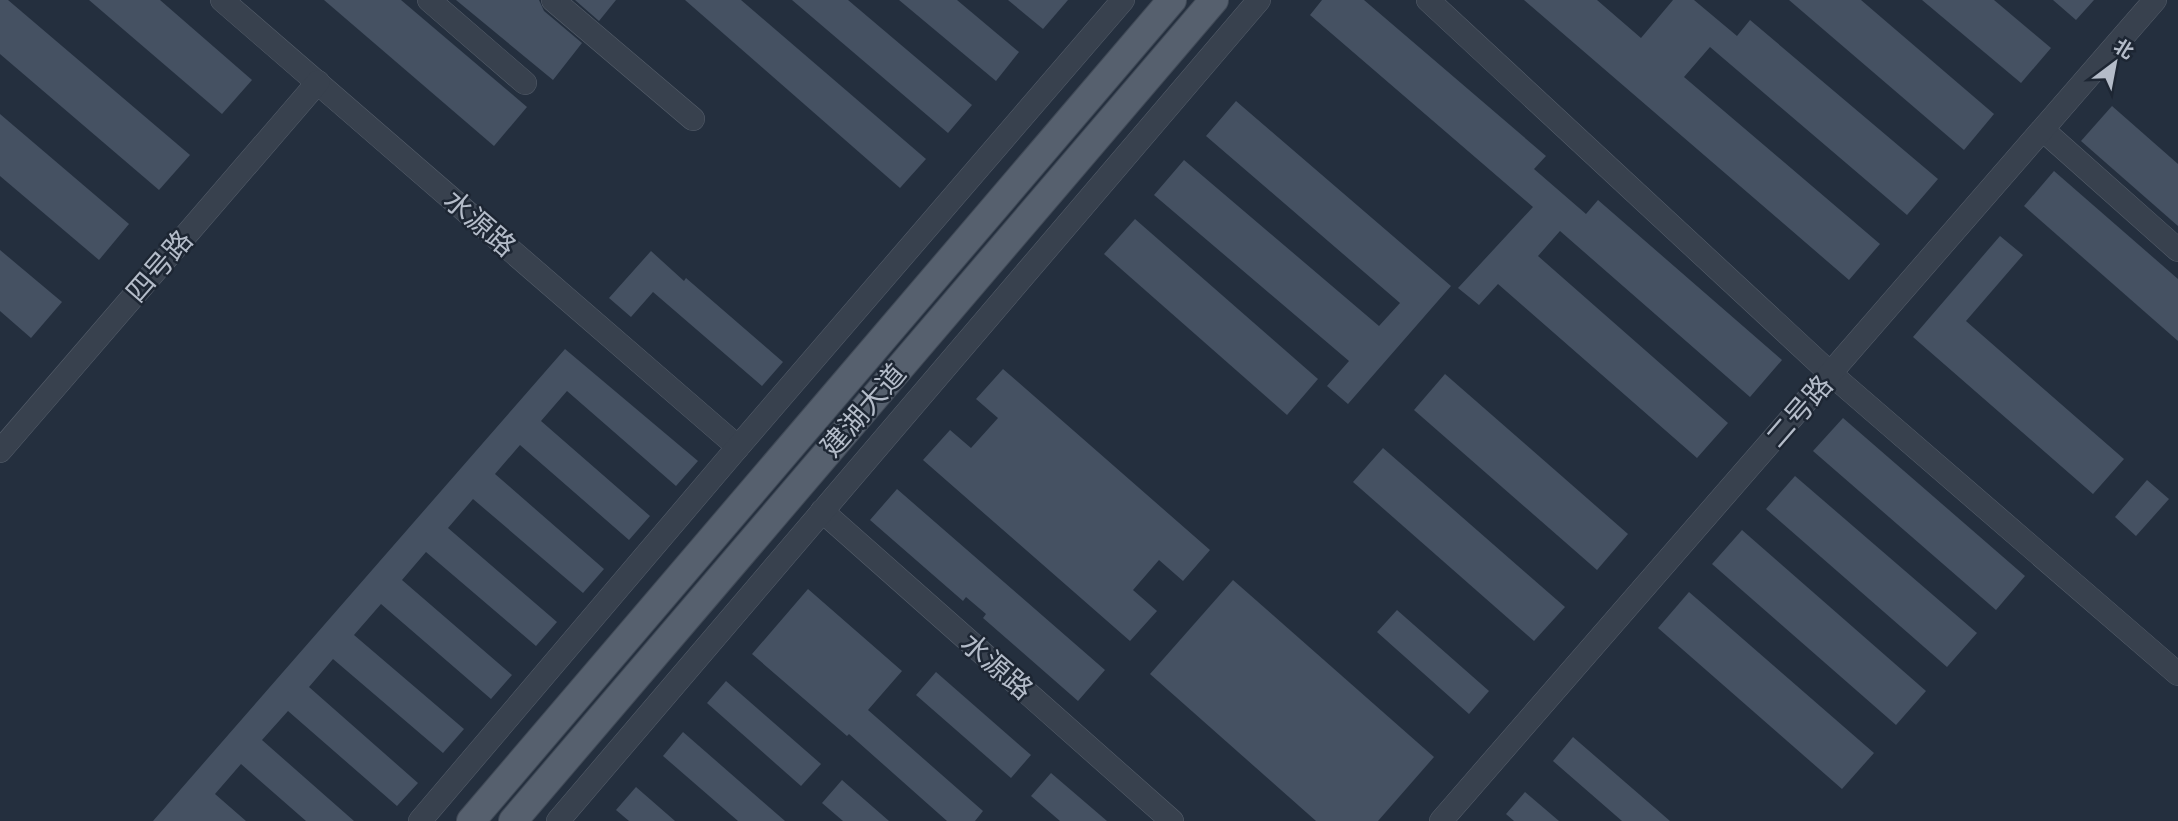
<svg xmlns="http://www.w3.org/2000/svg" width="2178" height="821" font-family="Jost,'Noto Sans SC',sans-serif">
  <rect width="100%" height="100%" fill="#242f3e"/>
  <g fill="#455162">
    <polygon points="0,0 8,0 190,155 159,190 0,54"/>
    <polygon points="89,0 160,0 252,80 222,114"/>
    <polygon points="324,0 401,0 527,107 494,146"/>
    <polygon points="456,0 539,0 544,11 582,43 553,80"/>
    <polygon points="575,0 616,0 599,21"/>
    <polygon points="685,0 741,0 926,159 900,188"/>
    <polygon points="792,0 848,0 972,105 948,133"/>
    <polygon points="899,0 957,0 1019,52 996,81"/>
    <polygon points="1008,0 1068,0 1043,29"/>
    <polygon points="1322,0 1364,0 1546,156 1534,169 1586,214 1598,200 1782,360 1750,397 1560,231 1538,256 1728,423 1697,458 1498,284 1479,305 1458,288 1533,207 1310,15"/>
    <polygon points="1524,0 1597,0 1641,38 1673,0 1694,0 1737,36 1750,20 1938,179 1907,215 1710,47 1684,77 1880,244 1849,280"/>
    <polygon points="1789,0 1861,0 1994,114 1964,150"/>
    <polygon points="1922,0 1994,0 2051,48 2021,83"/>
    <polygon points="2053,0 2094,0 2076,20"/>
    <polygon points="1236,101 1451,286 1348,404 1327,386 1349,361 1154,195 1184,160 1379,326 1400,303 1206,136"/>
    <polygon points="2112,106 2178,164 2178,226 2081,141"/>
    <polygon points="0,114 129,224 99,260 0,176"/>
    <polygon points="2054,171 2178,279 2178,341 2024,206"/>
    <polygon points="1135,219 1318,379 1287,415 1104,254"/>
    <polygon points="2000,236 2023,255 1966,321 2124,459 2093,494 1913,337"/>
    <polygon points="0,250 62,302 31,338 0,311"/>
    <polygon points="651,251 684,281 686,278 783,362 762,386 653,292 631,317 609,298"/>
    <polygon points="565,349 698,461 676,486 567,391 541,421 650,516 629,540 520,445 495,474 604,569 583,593 473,499 448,528 557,622 536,646 426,552 402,580 512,675 491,699 381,604 354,635 464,729 443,753 333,659 309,687 418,783 397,806 288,711 262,740 354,821 306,821 241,764 215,794 246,821 153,821"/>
    <polygon points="1003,369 1210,550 1183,581 1159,560 1133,590 1157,611 1130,641 923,460 950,430 971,448 998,418 976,399"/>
    <polygon points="1445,374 1628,534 1597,570 1414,410"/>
    <polygon points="1843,418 2025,576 1996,610 1813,451"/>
    <polygon points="1383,448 1565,607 1534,641 1353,482"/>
    <polygon points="1795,476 1977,633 1947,667 1766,509"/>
    <polygon points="2147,480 2169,499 2136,536 2115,517"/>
    <polygon points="897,489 1105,670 1078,701 983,618 986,614 966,597 963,601 870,520"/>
    <polygon points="1742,530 1926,691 1896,725 1712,564"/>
    <polygon points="1233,580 1434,757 1378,821 1316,821 1150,674"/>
    <polygon points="808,589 902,671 868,710 983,811 975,821 947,821 849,734 847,736 752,654"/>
    <polygon points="1689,592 1874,753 1842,789 1658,628"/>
    <polygon points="1397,610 1489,691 1469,714 1377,632"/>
    <polygon points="936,672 1031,755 1011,778 916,695"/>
    <polygon points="726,681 821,764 801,786 707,703"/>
    <polygon points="683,732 785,821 738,821 663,756"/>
    <polygon points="1573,737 1670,821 1622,821 1553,761"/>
    <polygon points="1051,773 1107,821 1060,821 1031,796"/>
    <polygon points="842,780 889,821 843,821 822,803"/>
    <polygon points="636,787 675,821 629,821 616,810"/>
    <polygon points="1525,792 1559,821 1514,821 1506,814"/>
  </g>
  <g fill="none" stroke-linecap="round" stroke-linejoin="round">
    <g stroke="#565f6c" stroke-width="24">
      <g id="minor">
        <polyline points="222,0 738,447"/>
        <polyline points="429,0 525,83"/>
        <polyline points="553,0 693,119"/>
        <polyline points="1428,0 1831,374 2178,674"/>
        <polyline points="2043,130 2178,250"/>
        <polyline points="0,451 318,82"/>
        <polyline points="822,511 1172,821"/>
        <polyline points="420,821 738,447 1123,0"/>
        <polyline points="558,821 1259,0"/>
        <polyline points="1441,821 2155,0"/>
      </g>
    </g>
    <g stroke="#414a57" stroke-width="30">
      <g id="major">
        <polyline points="471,821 1172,0"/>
        <polyline points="513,821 1214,0"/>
      </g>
    </g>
    <use href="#minor" stroke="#38414e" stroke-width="23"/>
    <use href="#major" stroke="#56606e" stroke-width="28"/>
  </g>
  <g text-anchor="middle" stroke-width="5" stroke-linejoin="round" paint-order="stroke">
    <g font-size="28" fill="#b4bcc9" stroke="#1d2633">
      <text transform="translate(480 223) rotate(41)" y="10">水源路</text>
      <text transform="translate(159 266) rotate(-49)" y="10">四号路</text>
      <text transform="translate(863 410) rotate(-49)" y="10">建湖大道</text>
      <text transform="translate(1799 411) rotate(-49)" y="10">二号路</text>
      <text transform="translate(997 666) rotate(41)" y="10">水源路</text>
    </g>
  </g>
  <g transform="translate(2115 63) rotate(32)" stroke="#1d2633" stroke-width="5" paint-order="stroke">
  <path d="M0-5L12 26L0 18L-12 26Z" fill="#b4bcc9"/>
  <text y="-10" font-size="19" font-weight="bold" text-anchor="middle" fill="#b4bcc9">北</text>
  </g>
</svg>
